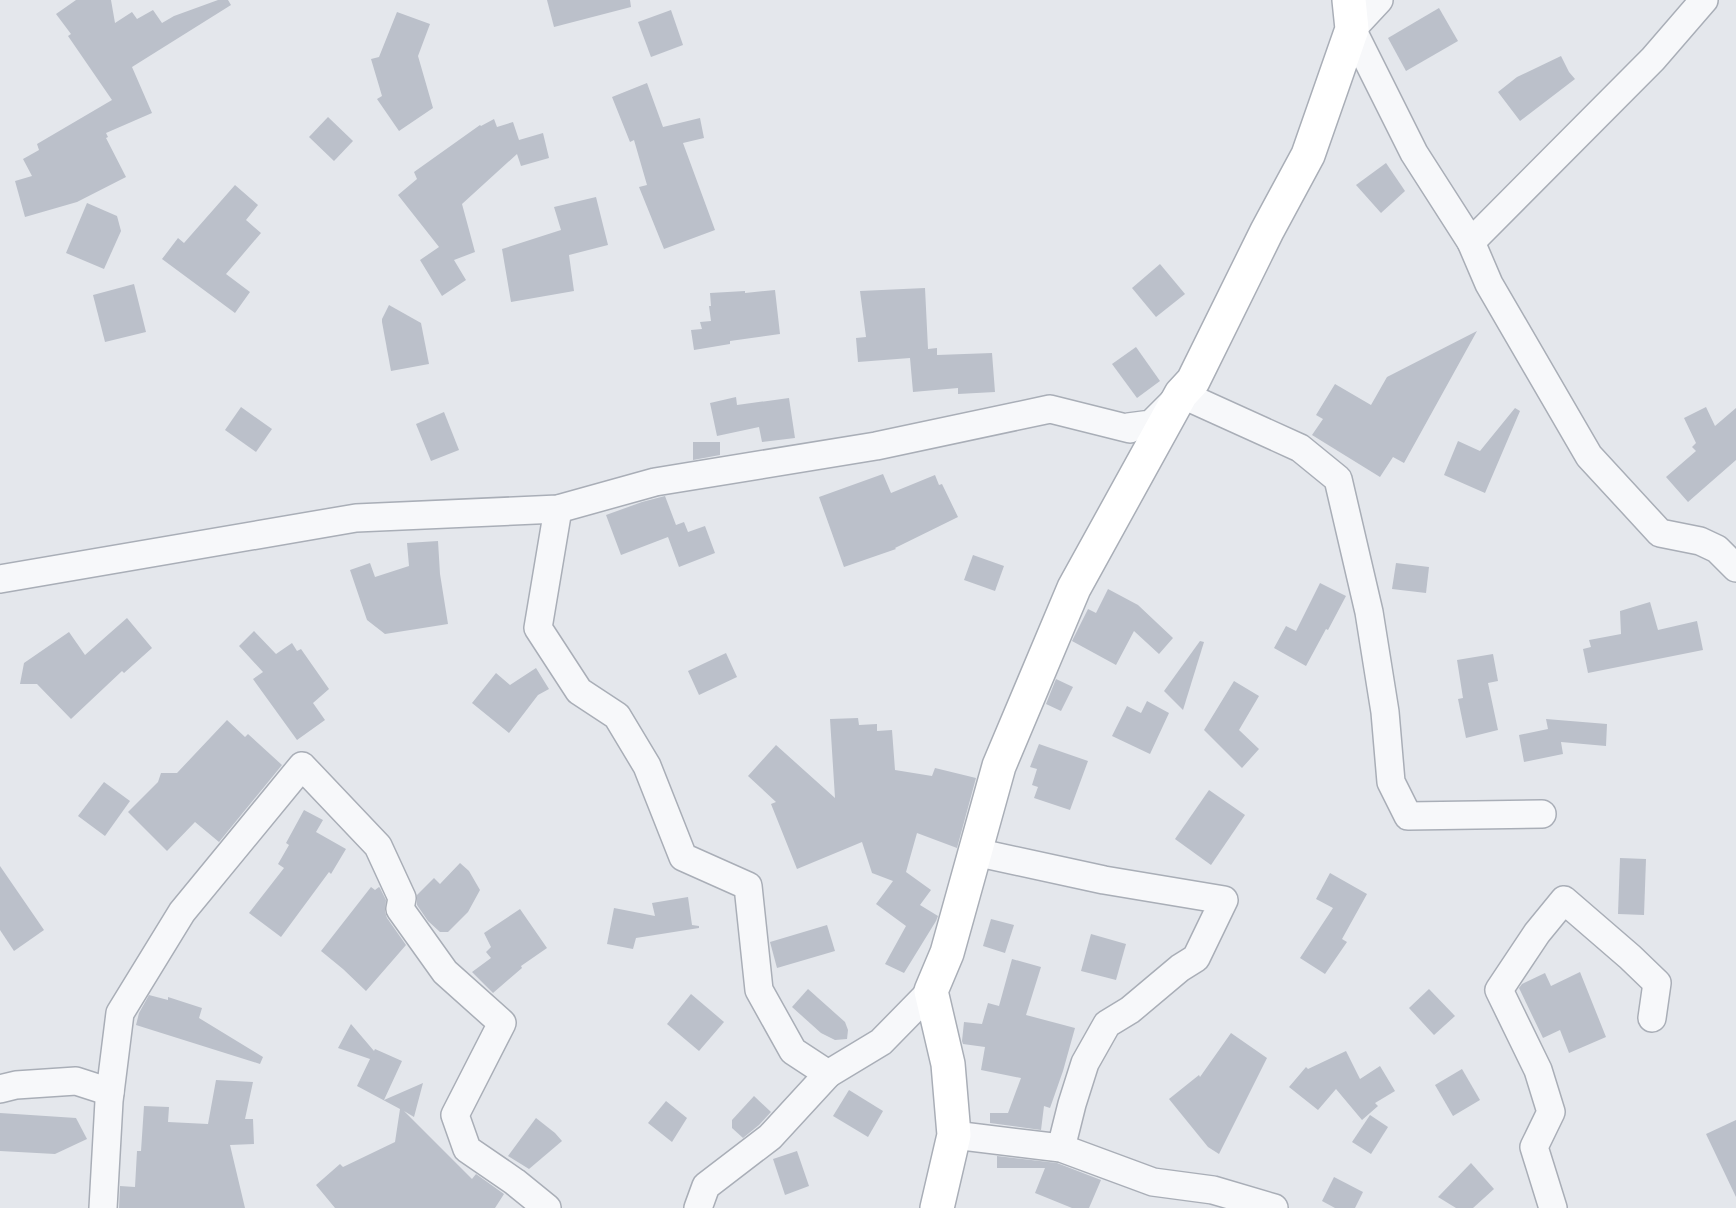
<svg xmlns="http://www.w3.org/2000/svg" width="1736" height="1208" font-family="'Alegreya Sans',sans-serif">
  <rect width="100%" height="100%" fill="#e4e7ec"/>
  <g fill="#bbc0ca">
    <polygon points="76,0 111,0 115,23 132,12 137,19 153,10 162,23 174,16 218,0 228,0 231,5 132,67 152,113 106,133 108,137 106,138 126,177 77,202 25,217 15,181 32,176 23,159 39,150 37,144 112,100 68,36 71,34 56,14"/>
    <polygon points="547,0 630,0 631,7 554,27"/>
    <polygon points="1439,8 1458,41 1406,71 1388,38"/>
    <polygon points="671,10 683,45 651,57 638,22"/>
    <polygon points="397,12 430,24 418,56 433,108 399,131 377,99 382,96 371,59 379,57"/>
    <polygon points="1561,56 1569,72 1575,79 1520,121 1498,92 1517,77"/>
    <polygon points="647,83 663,127 700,118 704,138 683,143 715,230 664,249 639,187 647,185 634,140 630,142 612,97"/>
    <polygon points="328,117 353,141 334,161 309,137"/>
    <polygon points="494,119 497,127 513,122 519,140 543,133 549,158 521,166 517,154 462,204 475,252 454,260 466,280 442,296 420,260 439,247 398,195 417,179 414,172 480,125 481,126"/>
    <polygon points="1386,163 1405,191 1381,213 1356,185"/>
    <polygon points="235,185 258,205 246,220 261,233 226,274 250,292 235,313 162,259 178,238 184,243"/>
    <polygon points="596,197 608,245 569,255 574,291 511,302 502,249 561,230 554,207"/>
    <polygon points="87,203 117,216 121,231 104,269 66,253"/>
    <polygon points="1160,264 1185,294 1156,317 1132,288"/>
    <polygon points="134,284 146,332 105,342 93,295"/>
    <polygon points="925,288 928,349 937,348 937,355 992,353 995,392 958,394 958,388 913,392 910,358 858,362 856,338 866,337 860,291"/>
    <polygon points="775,290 780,334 730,341 730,344 694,350 691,330 702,329 700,322 711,321 709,306 711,306 710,293 745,291 745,293"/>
    <polygon points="389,305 421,323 429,364 391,371 382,322 382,319"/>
    <polygon points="1477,331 1404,463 1393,457 1380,477 1312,435 1323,419 1316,415 1335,384 1371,405 1387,377"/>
    <polygon points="1136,347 1160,381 1137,398 1112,364"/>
    <polygon points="736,397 737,405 789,398 795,438 762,442 759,427 717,436 710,403"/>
    <polygon points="241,407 272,429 256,452 225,430"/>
    <polygon points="1706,407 1715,426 1736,408 1736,460 1688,502 1666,477 1696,451 1692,447 1696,443 1684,418"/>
    <polygon points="1515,408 1520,411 1485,493 1444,475 1458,441 1480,451"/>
    <polygon points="444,412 459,450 431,461 416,424"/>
    <polygon points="693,442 720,442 720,455 693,460"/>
    <polygon points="883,474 891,493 935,475 939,485 942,484 958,517 895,548 896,549 844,567 819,497"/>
    <polygon points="665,496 676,525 684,522 688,532 705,526 715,553 679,567 668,537 621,555 606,515 642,502"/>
    <polygon points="438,541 440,574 448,624 385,634 367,620 350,570 370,563 375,577 409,566 407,543"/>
    <polygon points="973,555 1004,566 995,591 964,580"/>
    <polygon points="1396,563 1429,567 1426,593 1392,589"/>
    <polygon points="1320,583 1346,596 1328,630 1326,629 1306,666 1274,648 1286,626 1296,631"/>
    <polygon points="1108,589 1138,605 1173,638 1159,654 1134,631 1116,665 1072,641 1088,609 1096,613"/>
    <polygon points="1650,602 1658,630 1697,621 1703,650 1588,673 1583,649 1591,647 1589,640 1621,634 1620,611"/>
    <polygon points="127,618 152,648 124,673 122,671 71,719 37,684 20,684 24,663 69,632 85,655"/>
    <polygon points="254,631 276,654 292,643 297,651 301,649 329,689 313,703 325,720 297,740 253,679 263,672 239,646"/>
    <polygon points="1200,641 1204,642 1183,710 1164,691"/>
    <polygon points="726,653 737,677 699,695 688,671"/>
    <polygon points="1493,654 1498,681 1488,683 1498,730 1466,738 1458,699 1463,698 1457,660"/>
    <polygon points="536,668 549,689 538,695 509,733 472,703 496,673 510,685"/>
    <polygon points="1056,679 1073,687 1061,711 1046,704"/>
    <polygon points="1234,681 1259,696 1239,730 1259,749 1242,768 1204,730"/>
    <polygon points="1147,701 1169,713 1150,754 1112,736 1127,706 1141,713"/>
    <polygon points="858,718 859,725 877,724 877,731 892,730 895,770 932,776 935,768 976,778 957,848 917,833 906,872 931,890 920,905 938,916 936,921 904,973 885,964 906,926 876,904 893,881 872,873 862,842 797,869 771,804 776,802 748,776 776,745 835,798 830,719"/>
    <polygon points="1546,719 1607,724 1606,746 1561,742 1563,754 1524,762 1519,735 1548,729"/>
    <polygon points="227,720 245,737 248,734 282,765 219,842 195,822 167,851 128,812 158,782 161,773 177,773"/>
    <polygon points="1039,744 1088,761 1070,810 1034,798 1038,787 1032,785 1037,769 1030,767"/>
    <polygon points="104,782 130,801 105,836 78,816"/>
    <polygon points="1209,790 1245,815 1211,865 1175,839"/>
    <polygon points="304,810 323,820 316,832 346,849 331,874 329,872 281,937 249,913 284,868 278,864 289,845 286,843"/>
    <polygon points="1620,858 1646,859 1644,915 1618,914"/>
    <polygon points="460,863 469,871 480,890 468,912 448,932 440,932 428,921 417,905 417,895 434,878 440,884"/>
    <polygon points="0,866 44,930 14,951 0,930"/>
    <polygon points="1330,873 1367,894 1342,939 1347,942 1325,974 1300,958 1333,908 1316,899"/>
    <polygon points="371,887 375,890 379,887 380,888 386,900 385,912 387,918 406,945 366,991 343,969 321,951"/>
    <polygon points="688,897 692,925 699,926 699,928 636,938 633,949 607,944 614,908 655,916 652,903"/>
    <polygon points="520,909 547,948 521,966 522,968 493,993 472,972 491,958 486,952 491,947 484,933"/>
    <polygon points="991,919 1014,925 1005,953 983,946"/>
    <polygon points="827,925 835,951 777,968 770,942"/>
    <polygon points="1091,934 1126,944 1116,980 1081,971"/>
    <polygon points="1012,959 1041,967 1026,1015 1075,1028 1063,1071 1050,1108 1044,1106 1041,1130 990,1123 990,1113 1008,1113 1021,1078 981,1070 985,1047 963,1044 962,1041 964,1022 982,1024 988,1003 999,1006"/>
    <polygon points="1580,972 1606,1037 1569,1053 1560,1030 1543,1038 1519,988 1522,984 1545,973 1551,986"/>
    <polygon points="808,989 845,1022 848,1030 847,1039 835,1040 821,1033 792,1007"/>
    <polygon points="1429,989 1455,1016 1434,1035 1409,1008"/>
    <polygon points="691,994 724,1022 699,1051 667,1024"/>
    <polygon points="149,995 168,1000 168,997 202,1008 199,1018 263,1057 260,1064 136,1025 139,1013"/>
    <polygon points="351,1024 374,1051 375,1049 402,1061 384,1100 423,1083 414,1117 404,1111 472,1179 476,1174 504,1194 495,1208 335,1208 316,1185 340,1164 343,1167 395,1142 400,1109 357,1086 370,1059 338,1048"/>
    <polygon points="1231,1033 1267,1058 1219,1154 1208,1147 1169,1099 1199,1075 1200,1077"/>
    <polygon points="1346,1051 1360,1079 1380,1066 1395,1091 1375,1103 1378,1106 1362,1120 1336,1089 1318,1110 1289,1087 1306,1067 1308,1069"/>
    <polygon points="1462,1069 1480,1100 1453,1116 1435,1085"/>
    <polygon points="216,1080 253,1082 245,1119 253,1119 254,1144 230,1145 245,1208 119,1208 120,1186 135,1187 137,1151 141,1151 144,1106 169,1107 168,1122 208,1124"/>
    <polygon points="849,1090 883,1111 868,1137 833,1116"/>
    <polygon points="754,1096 771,1112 759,1125 743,1138 732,1128 732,1120"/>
    <polygon points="666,1101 687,1118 672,1142 648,1123"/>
    <polygon points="0,1113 76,1118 87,1139 55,1154 0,1151"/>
    <polygon points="1370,1115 1388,1127 1371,1154 1352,1142"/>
    <polygon points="536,1118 555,1133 562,1141 529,1169 508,1156"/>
    <polygon points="1736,1120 1736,1197 1706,1134"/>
    <polygon points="797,1151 809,1186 785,1195 773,1159"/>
    <polygon points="997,1156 1057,1163 1101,1180 1089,1208 1072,1208 1035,1193 1045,1168 997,1168"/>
    <polygon points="1471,1163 1494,1189 1473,1208 1456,1208 1438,1197"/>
    <polygon points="1334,1177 1363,1192 1355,1208 1335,1208 1322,1201"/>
  </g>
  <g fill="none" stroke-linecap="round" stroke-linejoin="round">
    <g stroke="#a9aeb7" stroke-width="30">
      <g id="street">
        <polyline points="1379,0 1352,29 1414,153 1471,242 1489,284 1589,456 1660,533 1700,541 1717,549 1736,568"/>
        <polyline points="1471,242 1653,59 1704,0"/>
        <polyline points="558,509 538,628 579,691 617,716 647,766 683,857 748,886 759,990 793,1051 828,1074"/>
        <polyline points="0,579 356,518 558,509 655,482 876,446 1050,409 1130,429 1128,427 1151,424 1181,394 1300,448 1338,479 1369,612 1385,712 1391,782 1408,816 1542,814"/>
        <polyline points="975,852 1104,880 1224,900 1196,958 1180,968 1130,1010 1107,1024 1085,1063 1072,1104 1061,1148"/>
        <polyline points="0,1089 16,1085 76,1081 110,1092"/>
        <polyline points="954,1135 1061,1148 1153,1182 1213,1190 1274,1208"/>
        <polyline points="103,1208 109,1101 120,1013 182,912 302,766 378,846 402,898 400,909 445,972 502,1023 455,1115 467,1149 515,1182 547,1208"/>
        <polyline points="698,1208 706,1186 770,1137 828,1074 881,1042 931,991"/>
        <polyline points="1553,1208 1534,1147 1551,1112 1538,1070 1499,990 1537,933 1564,900 1630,957 1657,983 1652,1018"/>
      </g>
    </g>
    <g stroke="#a9aeb7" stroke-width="36">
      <polyline id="secondary" points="937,1208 954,1135 948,1064 931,991 947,953 999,766 1074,588 1181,394 1193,381 1267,231 1308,155 1352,29 1349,0"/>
    </g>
    <use href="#street" stroke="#f7f8fa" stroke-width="27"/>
    <use href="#secondary" stroke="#fff" stroke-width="33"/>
  </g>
</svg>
